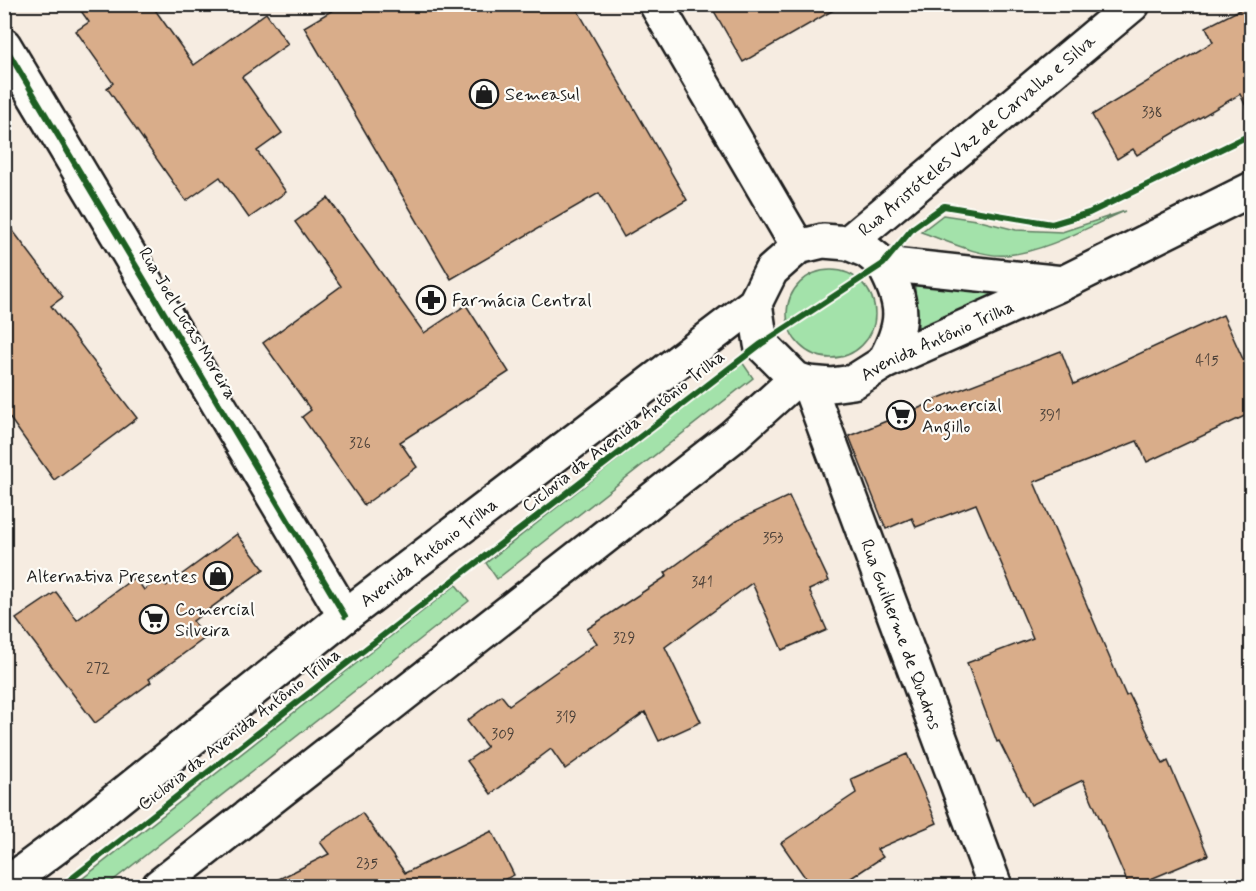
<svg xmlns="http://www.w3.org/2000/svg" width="1256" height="891" font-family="Mynerve,sans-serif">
  <rect width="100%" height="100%" fill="#f6ece1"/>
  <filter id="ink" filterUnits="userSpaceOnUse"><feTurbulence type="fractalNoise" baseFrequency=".0167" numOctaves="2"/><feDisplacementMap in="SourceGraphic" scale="12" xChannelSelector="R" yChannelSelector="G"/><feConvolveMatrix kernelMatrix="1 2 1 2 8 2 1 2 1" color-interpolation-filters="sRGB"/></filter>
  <g filter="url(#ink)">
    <g fill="#a3e2aa" stroke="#607f63" stroke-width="1.5">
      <path d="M1125 211C1087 227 1048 251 1007 255 982 258 944 240 921 232L943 215 976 220 1016 230 1062 232Z"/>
      <circle cx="831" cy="314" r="44"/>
      <polygon points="914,277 1010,292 919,335"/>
      <polygon points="742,362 753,378 497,579 486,563"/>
      <polygon points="456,585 469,601 106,886 87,886 82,879"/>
    </g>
    <g fill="#d9ad8a" stroke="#1c1c1c" stroke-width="1.5">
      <polygon points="76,4 151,4 194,65 266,13 288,44 242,77 282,133 257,151 286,192 249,218 220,177 186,201 107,88 113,83 76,31 89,22"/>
      <polygon points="343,4 574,4 687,200 624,237 599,193 451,279 304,27"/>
      <polygon points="710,4 844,4 743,62"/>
      <polygon points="1251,4 1251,117 1240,94 1137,155 1133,149 1117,159 1092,115 1213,42 1206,27"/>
      <polygon points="328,198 424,333 466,305 509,372 400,442 417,467 364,505 302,417 311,410 263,343 341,286 295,222"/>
      <polygon points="4,219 63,297 51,306 137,418 54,480 4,410"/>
      <polygon points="1223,315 1251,377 1251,413 1147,462 1137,441 1034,482 1126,696 1129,694 1163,764 1168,761 1208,855 1134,886 1129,886 1083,780 1031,805 999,741 997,742 967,663 1033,638 976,504 916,527 912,518 886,529 849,436 929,404 928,402 1061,351 1074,384"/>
      <polygon points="789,496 829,581 809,590 827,630 782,650 752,583 665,647 701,722 659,741 645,712 565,769 551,749 491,794 467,761 487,747 467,721 501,695 509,705 597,643 587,629 667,576 665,573 736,521"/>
      <polygon points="237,534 264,569 193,621 205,638 149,679 151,682 95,723 16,619 56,592 77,620 135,577 144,590 160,578 166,586"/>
      <polygon points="907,754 937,823 877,849 883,857 839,886 811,886 781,843 856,793 851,779"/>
      <polygon points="362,813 405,873 492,831 514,875 491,886 265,886 329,854 320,842"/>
    </g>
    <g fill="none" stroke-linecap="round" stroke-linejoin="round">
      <g stroke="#1c1c1c" stroke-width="38">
        <g id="street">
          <polyline points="656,4 798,247"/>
          <polyline points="4,45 345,616"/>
          <path id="s1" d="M848 243 1133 4"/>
          <path id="s2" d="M808 383 995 886"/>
        </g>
      </g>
      <g stroke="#1c1c1c" stroke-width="38">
        <g id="secondary">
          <path d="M883 264C905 304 906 323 883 363"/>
          <path id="s3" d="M755 303 761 344 796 379 808 383 831 385 853 382 883 363 1063 283 1252 189"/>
          <path id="s4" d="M4 886 75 833 345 616 755 303 771 271 798 247 823 241 848 243 867 251 883 264 1063 283"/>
          <polyline points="159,886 732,437 796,379"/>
        </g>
      </g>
      <use href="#street" stroke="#fdfcf7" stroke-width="33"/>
      <use href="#secondary" stroke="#fdfcf7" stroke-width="33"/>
      <g stroke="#fdfcf7" stroke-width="10">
        <g id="cycleway">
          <polyline points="4,45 345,616"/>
          <polyline points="62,886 468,569 761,344 883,264 913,228 944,206 1052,224 1089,213 1252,134"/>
        </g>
      </g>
      <use href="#cycleway" stroke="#1b5e20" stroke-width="6"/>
    </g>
  </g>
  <defs>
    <g id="shop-ring" transform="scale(1.5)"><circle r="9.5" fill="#fdfcf7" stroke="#1c1c1c" stroke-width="1.5"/><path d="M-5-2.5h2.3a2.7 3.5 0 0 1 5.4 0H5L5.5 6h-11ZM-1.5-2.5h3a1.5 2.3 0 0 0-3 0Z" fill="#1c1c1c"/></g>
    <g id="pharmacy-ring" transform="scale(1.5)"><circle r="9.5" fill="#fdfcf7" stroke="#1c1c1c" stroke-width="1.5"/><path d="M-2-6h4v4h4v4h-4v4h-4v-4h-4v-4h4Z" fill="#1c1c1c"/></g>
    <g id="supermarket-ring" transform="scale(1.5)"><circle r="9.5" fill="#fdfcf7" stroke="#1c1c1c" stroke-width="1.5"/><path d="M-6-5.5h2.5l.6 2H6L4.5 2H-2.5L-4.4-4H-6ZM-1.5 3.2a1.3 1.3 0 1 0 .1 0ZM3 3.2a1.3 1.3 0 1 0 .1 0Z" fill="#1c1c1c"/></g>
  </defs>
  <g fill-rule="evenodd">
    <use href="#shop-ring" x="484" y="94"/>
    <use href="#pharmacy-ring" x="431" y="300"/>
    <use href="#supermarket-ring" x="901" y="415"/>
    <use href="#shop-ring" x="218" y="576"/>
    <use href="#supermarket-ring" x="154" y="619"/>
  </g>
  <g text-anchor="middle" stroke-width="4.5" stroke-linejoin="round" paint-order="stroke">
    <g font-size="15" fill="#4b4038">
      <text x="1152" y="117">338</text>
      <text x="1207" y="365">415</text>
      <text x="1050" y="420">391</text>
      <text x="360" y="448">326</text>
      <text x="773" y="543">353</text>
      <text x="702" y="587">341</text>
      <text x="624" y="643">329</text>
      <text x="98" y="673">272</text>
      <text x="566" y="722">319</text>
      <text x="503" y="739">309</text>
      <text x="367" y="868">235</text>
    </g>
    <g font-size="18" fill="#1c1c1c" stroke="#fdfcf7" text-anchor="start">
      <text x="505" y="100">Semeasul</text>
      <text x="452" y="306">Farmácia Central</text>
      <text x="922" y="411">Comercial<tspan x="922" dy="21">Angillo</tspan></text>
      <text x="197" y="582" text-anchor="end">Alternativa Presentes</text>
      <text x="175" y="615">Comercial<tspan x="175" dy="21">Silveira</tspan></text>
    </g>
    <g font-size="18" fill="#1c1c1c" stroke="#fdfcf7">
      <text dy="6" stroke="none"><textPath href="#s1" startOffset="168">Rua Aristóteles Vaz de Carvalho e Silva</textPath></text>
      <text transform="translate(188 323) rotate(59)" y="6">Rua Joel Lucas Moreira</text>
      <text dy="6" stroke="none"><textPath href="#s3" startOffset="243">Avenida Antônio Trilha</textPath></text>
      <text transform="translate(623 431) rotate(-38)" y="6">Ciclovia da Avenida Antônio Trilha</text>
      <text dy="6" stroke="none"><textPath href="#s4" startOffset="540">Avenida Antônio Trilha</textPath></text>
      <text dy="6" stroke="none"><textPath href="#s2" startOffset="268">Rua Guilherme de Quadros</textPath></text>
      <text transform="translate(239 729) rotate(-38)" y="6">Ciclovia da Avenida Antônio Trilha</text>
    </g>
  </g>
  <rect width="1256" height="891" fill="none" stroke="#fdfcf7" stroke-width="24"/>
  <rect x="12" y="12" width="1232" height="867" fill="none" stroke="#1c1c1c" stroke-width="2" filter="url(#ink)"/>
</svg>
